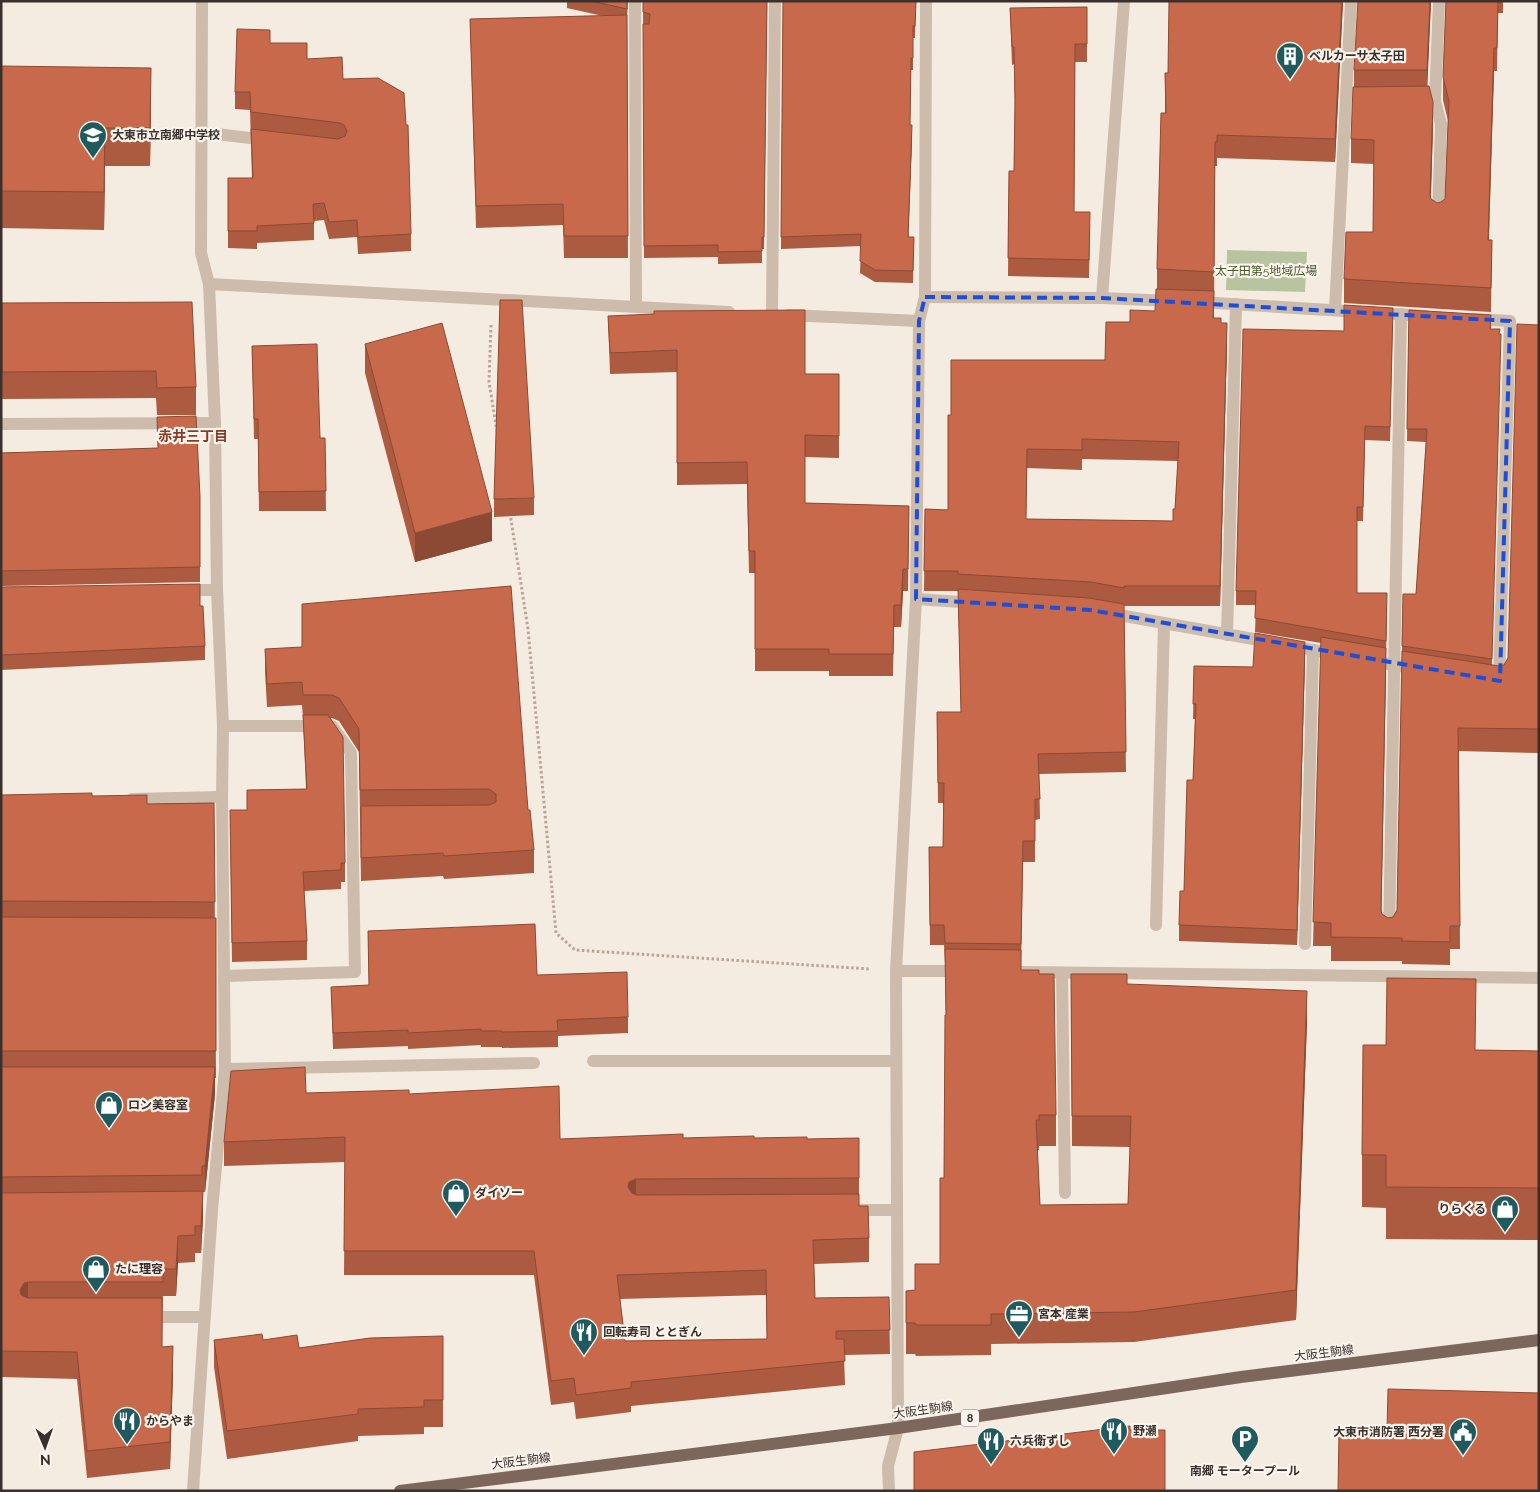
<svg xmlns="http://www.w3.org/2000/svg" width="1540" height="1492" font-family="Raleway,'Noto Sans JP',sans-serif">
  <rect width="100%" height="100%" fill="#f4ebe1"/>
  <polygon fill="#b8c4a0" points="1227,250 1307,252 1305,292 1226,290"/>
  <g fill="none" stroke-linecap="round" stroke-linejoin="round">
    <g stroke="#b9a596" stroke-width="3" stroke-dasharray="2.5 2.5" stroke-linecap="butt">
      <polyline points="491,325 489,382 497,431"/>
      <polyline points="510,513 528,629 556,933 575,950 870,969"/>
    </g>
    <g stroke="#cdbbac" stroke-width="12">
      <polyline points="635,1 636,306"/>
      <polyline points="1415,101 1435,101 1439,1"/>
      <polyline points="1435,101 1441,124 1438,218"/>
      <polyline points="200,132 267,140"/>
      <polyline points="209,284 729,312"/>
      <polyline points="925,297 1102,298 1171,301"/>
      <polyline points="1102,298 1124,1"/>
      <polyline points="1199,302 1426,316"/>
      <polyline points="1335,310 1351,1"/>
      <polyline points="772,314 775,1"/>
      <polyline points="789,315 919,321"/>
      <polyline points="1473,319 1510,321 1499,681"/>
      <polyline points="1,424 215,423"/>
      <polyline points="182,590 217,590"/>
      <polyline points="916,599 976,603"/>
      <polyline points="1108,613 1270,642"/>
      <polyline points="1227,635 1236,304"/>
      <polyline points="1290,646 1336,654"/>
      <polyline points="1371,661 1418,669"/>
      <polyline points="223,726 332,726 351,753 355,972 225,976"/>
      <polyline points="132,799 222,797"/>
      <polyline points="1156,925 1164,624"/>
      <polyline points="1389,933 1401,314"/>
      <polyline points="1305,944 1313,650"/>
      <polyline points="896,971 961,971"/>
      <polyline points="1023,972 1539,978"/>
      <polyline points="1062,973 1065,1193"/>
      <polyline points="593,1061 896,1061"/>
      <polyline points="225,1069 534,1063"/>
      <polyline points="851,1210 897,1210"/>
      <polyline points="145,1317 205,1317"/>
      <polyline points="193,1491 212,1210 225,1069 222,797 223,726 217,590 215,423 209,284 201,253 202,1"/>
      <polyline points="889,1491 888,1466 898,1428 896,971 916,599 919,321 925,297 926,1"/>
    </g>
    <polyline stroke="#7d675c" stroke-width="12" points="400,1491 898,1428 1241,1377 1539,1340"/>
  </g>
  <g fill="#ac5a40" fill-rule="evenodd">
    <polygon points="567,1 628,1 627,19 628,258 564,258 563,225 476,228 470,19 603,16 567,8"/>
    <polygon points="643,1 767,1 764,249 762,249 762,263 718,264 718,257 644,258"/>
    <polygon points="783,1 916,1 915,38 913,38 913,70 911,70 910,125 912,137 908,237 914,237 913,283 875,282 860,273 861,246 781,249"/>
    <path d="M1343 1 1335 162 1217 158V166H1215L1214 318 1221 323 1227 343 1220 606H1124L1126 772 1039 774 1040 819 1035 820V862H1023L1021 970 1039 974 1056 1115V1146H1039V1150H1037L1040 1205 1128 1204 1130 1147 1072 1146 1071 974 1127 984 1307 1021 1296 1320 1134 1342 991 1344V1355L916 1356 915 1354H906V1291L915 1290 940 1264 944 1178 946 1015 945 963 944 945H930L929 847H943V803H938L937 712H961L958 591H924L925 509 948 510 951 415 1105 360 1130 322 1155 311 1157 289V269L1165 113V73H1168ZM1082 459 1178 461 1175 509 1173 521 1026 519 1027 468 1082 470Z"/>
    <polygon points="1431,1 1427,86 1433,125 1431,197 1431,199 1437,203 1441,202 1445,199 1448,121 1443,100 1443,77 1446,1 1503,1 1503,13 1498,13 1497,71 1494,71 1492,131 1489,240 1492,240 1491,312 1344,303 1344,279 1373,232 1374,164 1351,163 1351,139 1354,87 1354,70"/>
    <polygon points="1087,7 1087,62 1075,62 1074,212 1090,230 1089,278 1008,276 1009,171 1014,171 1015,108 1014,64 1012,65 1010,8"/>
    <polygon points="270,43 307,59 343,79 411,234 411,251 358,254 357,237 329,239 324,220 314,221 314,240 257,243 257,249 228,248 228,178 252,178 250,110 235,109 235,92"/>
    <polygon points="1,66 151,106 150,166 105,166 104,230 1,228"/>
    <polygon points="2,303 196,387 196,415 157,415 156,398 2,399"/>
    <polygon points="1393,308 1390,441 1365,440 1363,521 1357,521 1357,593 1387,607 1381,911 1382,914 1388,918 1393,917 1397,910 1403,594 1416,594 1426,442 1407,441 1409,310 1491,315 1492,665 1499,666 1504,665 1508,658 1539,325 1539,753 1459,751 1460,949 1450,949 1450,965 1402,964 1402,961 1331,961 1331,946 1313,946 1321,643 1255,632 1256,605 1236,605 1236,591 1344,331"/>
    <polygon points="608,316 805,374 839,374 839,458 805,457 805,503 909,506 908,591 903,591 901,627 894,627 893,676 829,676 829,671 755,671 755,573 749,573 747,484 677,485 677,372 610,374"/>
    <polygon points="365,344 492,541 415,562 365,373"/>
    <polygon points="252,346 320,438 325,438 326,511 259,511 258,439 254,439"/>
    <polygon points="157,417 200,497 200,582 1,586 1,453 158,448"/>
    <polygon points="534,498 534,515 494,517 494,499"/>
    <polygon points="1,587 200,606 205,646 205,660 1,670"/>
    <polygon points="265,649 528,810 534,850 534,873 444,879 443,876 361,881 359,752 339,721 332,718 330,718 345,863 345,882 341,882 341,889 304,891 307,941 307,960 232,962 230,810 247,810 247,790 306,789 303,718 302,705 267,707 265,672"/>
    <polygon points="1305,657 1297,945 1179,941 1179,925 1184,891 1193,780 1195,719 1193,719 1194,666 1253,667"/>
    <polygon points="1,795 92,796 147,804 214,803 216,1078 215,1078 215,1094 205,1192 203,1192 203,1218 201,1253 195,1253 195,1262 178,1263 176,1296 163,1296 162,1347 173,1372 170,1469 87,1478 77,1379 1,1377"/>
    <polygon points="368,931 537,975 628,1017 628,1033 558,1036 558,1047 502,1048 502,1047 481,1047 481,1045 408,1049 408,1046 333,1049 331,987 369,985"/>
    <polygon points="1475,1050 1539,1051 1539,1240 1386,1239 1386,1208 1362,1207 1362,1155"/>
    <path d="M306 1093 409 1094 560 1139 683 1138 807 1139 859 1138V1206L869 1238V1262L814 1264 815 1298 889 1297 890 1354 844 1355 845 1385 631 1406V1412L576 1419 574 1402 551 1405 534 1275H344L345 1162 224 1166V1142ZM766 1295 767 1339 625 1341 620 1299Z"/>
    <polygon points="443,1336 443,1427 424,1427 424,1434 358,1436 358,1441 227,1459 214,1367 214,1340 263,1340 299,1348"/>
  </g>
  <g fill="#8c4a34">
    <polygon points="1342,1 1343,1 1335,162 1335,139"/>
    <polygon points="1430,1 1431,1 1427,93 1427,70"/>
    <polygon points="1494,48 1494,71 1488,263 1492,108"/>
    <polygon points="151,68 151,106 150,166 150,128"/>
    <polygon points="1433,102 1433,125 1430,218 1430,195"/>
    <polygon points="912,125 912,137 908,249 908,237"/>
    <polygon points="105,128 105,166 104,230 104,192"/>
    <polygon points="1227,323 1227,343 1220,606 1220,586"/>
    <polygon points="492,512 492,541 415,562 415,533"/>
    <polygon points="903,569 903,591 901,627 901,605"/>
    <polygon points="1305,642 1305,657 1297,945 1297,930"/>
    <polygon points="1386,648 1386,672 1381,933 1381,910"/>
    <polygon points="1307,991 1307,1021 1296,1320 1296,1290"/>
    <polygon points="215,1067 215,1094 205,1192 205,1166"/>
    <polygon points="636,1179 636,1203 628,1187 629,1182"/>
    <polygon points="203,1191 203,1218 201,1253 201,1226"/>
    <polygon points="178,1236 178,1263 176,1296 176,1269"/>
    <polygon points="28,1282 28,1309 24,1310 20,1290 24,1283"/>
    <polygon points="173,1346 173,1372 170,1469 170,1442"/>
  </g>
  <g fill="#c8694b" stroke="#8c4a34" fill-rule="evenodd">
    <polygon points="591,1 627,1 627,9"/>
    <polygon points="643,1 767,1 764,237 762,237 762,251 718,252 718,245 644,246 643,24 649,24 650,14 643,12"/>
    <polygon points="783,1 916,1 915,26 913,26 913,58 911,58 910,125 912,125 908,237 914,237 913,271 875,270 860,261 861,234 781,237"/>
    <polygon points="1169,1 1342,1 1335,139 1217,135 1217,142 1215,142 1214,272 1157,269 1161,113 1166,113 1165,73 1168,73"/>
    <polygon points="1358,1 1430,1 1427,70 1354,70"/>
    <polygon points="1446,1 1498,1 1497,48 1494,48 1488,240 1492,240 1491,288 1344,279 1346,232 1373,232 1374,140 1351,139 1353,87 1429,86 1433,102 1430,195 1431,199 1437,203 1441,202 1445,199 1449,101 1443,77"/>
    <polygon points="1087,7 1087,44 1075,44 1074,212 1090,212 1089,260 1008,258 1009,171 1014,171 1015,99 1014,47 1012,47 1010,8"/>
    <polygon points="627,15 628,236 564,236 563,204 476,206 470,19"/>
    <polygon points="237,29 270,30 270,43 307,43 307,59 342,57 343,79 378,78 404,93 406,125 408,125 411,234 358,237 357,220 329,222 324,203 313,204 314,223 257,226 257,231 228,231 228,178 253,178 251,129 338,139 345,136 347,131 344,125 340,123 251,112 250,92 235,92"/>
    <polygon points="1,66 151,68 150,128 105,128 104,192 1,191"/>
    <path d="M1156 289 1214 291 1213 318H1221V323H1227L1220 586H1124V588L1091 582 958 574V571H924L925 509 948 510V415H951V360H1105L1106 322H1130V310L1155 311ZM1082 439 1179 442 1175 509H1173V521L1026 519 1027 449 1082 450Z"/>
    <polygon points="500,300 522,300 534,498 494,499"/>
    <polygon points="192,302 196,387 157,388 156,371 2,372 2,303"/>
    <polygon points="1344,305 1393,308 1390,427 1365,426 1363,507 1357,507 1357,593 1387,593 1386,641 1255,618 1256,591 1236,591 1243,329 1344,331"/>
    <polygon points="805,310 805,374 839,374 839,436 805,435 805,503 909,506 908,569 903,569 901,605 894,605 893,654 829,654 829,649 755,649 755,551 749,551 747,462 677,463 677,350 610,353 608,316 654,314 654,311"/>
    <polygon points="1409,310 1491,315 1490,329 1500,329 1499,334 1501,334 1492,659 1402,646 1403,594 1416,594 1427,429 1407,429"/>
    <polygon points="442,323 492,512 415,533 365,344"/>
    <polygon points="1517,324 1539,325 1539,729 1458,728 1460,926 1450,926 1450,942 1402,941 1402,938 1331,937 1331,923 1313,922 1321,637 1386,648 1381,910 1382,914 1388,918 1393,917 1397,910 1402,651 1499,666 1504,665 1508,658"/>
    <polygon points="317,344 320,438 325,438 326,491 259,492 258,419 254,419 252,346"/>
    <polygon points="196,416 200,497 200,567 1,571 1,453 158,448 157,417"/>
    <polygon points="200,584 200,606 203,606 205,646 1,655 1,587"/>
    <polygon points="511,586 528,810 530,810 534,850 444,856 443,853 361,858 361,806 489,805 496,802 496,794 489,789 360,790 359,729 339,698 332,695 303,695 302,682 267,684 265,649 302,647 302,604"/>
    <polygon points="958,589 1089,598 1124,604 1126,752 1038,754 1040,799 1035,799 1035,841 1023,841 1021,944 945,943 944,925 930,925 929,847 943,847 944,783 938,783 937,712 961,712"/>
    <polygon points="1255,633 1305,642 1297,930 1179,925 1180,891 1184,891 1187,780 1193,780 1196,704 1193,704 1194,666 1253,667"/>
    <polygon points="303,715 328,715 343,737 345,863 341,863 341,870 303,872 307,941 232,943 230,810 247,810 247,790 307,789"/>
    <polygon points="92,793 92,796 147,795 147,804 214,803 215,902 1,901 1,795"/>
    <polygon points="1,917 216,918 216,1051 1,1051"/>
    <polygon points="535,924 537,975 627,972 628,1017 557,1020 558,1031 502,1032 502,1031 481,1031 481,1029 408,1033 408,1030 333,1033 331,987 369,985 368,931"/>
    <polygon points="945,949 1021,950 1021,970 1039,970 1039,974 1054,974 1056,1115 1039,1115 1039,1120 1036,1120 1040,1205 1128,1204 1131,1116 1072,1116 1071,974 1127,974 1127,984 1307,991 1296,1290 1134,1312 991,1314 991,1325 916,1325 915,1323 906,1323 906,1291 915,1290 915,1264 940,1264 940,1178 944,1178 945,1015 946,1015"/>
    <polygon points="1387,978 1476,979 1475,1050 1539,1051 1539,1188 1386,1187 1386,1155 1362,1155 1363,1045 1386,1045"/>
    <polygon points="1,1067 215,1067 205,1166 202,1166 202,1175 1,1177"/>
    <path d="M305 1067 306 1093 409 1090V1094L559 1086 560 1139 683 1134V1138L754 1136V1138L807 1137V1139L859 1138V1178L636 1179 629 1182 628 1187 632 1193 636 1195 859 1194V1206H868L869 1238 813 1240 815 1298 889 1297 890 1330 836 1331V1339H844L845 1361 631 1382V1388L576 1395 574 1378 551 1381 534 1251H344L345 1137 224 1142 231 1071ZM766 1270 767 1339 625 1341 617 1275Z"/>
    <polygon points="203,1191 201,1226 195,1226 195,1235 178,1236 176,1269 163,1269 163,1282 28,1282 24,1283 20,1290 21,1295 28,1298 162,1298 162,1347 173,1346 170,1442 87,1451 77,1352 1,1351 1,1193"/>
    <polygon points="262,1334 263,1340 297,1335 299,1348 370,1338 443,1336 443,1400 424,1400 424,1407 358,1409 358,1414 227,1431 214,1340"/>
    <polygon points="1388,1389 1539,1393 1539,1491 1338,1491 1339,1431 1387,1432"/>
    <polygon points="1130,1426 1130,1430 1165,1430 1165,1491 914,1491 914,1452"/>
  </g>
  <path fill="none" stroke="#1d4ed8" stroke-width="4" stroke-dasharray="10 6" stroke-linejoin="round" d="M925 297 1102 298 1510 321 1500 681 1090 610 916 599 919 321Z"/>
  <defs>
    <g id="building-pin" transform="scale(1.4375)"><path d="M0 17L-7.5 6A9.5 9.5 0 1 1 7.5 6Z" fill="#1f5a5e" stroke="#fbf5ee"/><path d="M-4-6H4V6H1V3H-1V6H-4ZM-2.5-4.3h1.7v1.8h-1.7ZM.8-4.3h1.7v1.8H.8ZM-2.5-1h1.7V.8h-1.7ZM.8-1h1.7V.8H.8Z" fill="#fff"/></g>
    <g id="school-pin" transform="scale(1.4375)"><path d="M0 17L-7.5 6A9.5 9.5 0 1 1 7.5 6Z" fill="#1f5a5e" stroke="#fbf5ee"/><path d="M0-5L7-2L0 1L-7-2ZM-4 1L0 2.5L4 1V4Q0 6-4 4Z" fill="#fff"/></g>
    <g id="shop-pin" transform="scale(1.4375)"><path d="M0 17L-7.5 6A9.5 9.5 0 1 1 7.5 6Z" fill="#1f5a5e" stroke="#fbf5ee"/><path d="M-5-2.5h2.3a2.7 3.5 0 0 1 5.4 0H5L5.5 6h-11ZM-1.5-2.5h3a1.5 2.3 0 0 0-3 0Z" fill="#fff"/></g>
    <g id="office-pin" transform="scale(1.4375)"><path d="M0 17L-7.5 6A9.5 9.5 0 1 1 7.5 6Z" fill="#1f5a5e" stroke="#fbf5ee"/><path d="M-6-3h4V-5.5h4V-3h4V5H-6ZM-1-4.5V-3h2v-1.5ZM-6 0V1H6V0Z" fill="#fff"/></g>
    <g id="restaurant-pin" transform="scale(1.4375)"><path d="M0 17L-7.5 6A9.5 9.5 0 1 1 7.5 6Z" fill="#1f5a5e" stroke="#fbf5ee"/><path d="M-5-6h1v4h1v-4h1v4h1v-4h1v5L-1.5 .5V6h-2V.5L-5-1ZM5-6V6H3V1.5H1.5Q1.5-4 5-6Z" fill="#fff"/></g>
    <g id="civic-pin" transform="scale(1.4375)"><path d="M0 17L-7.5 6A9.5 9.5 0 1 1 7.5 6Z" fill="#1f5a5e" stroke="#fbf5ee"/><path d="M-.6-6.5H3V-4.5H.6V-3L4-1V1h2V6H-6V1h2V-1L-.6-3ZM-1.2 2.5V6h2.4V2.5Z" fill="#fff"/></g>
    <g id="parking-pin" transform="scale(1.4375)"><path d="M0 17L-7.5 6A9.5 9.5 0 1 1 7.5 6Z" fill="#1f5a5e" stroke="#fbf5ee"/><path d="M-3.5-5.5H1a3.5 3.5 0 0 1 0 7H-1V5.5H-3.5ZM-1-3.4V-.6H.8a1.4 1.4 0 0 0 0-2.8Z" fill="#fff"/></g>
  </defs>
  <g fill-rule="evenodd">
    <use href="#building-pin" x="1290" y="56"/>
    <use href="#school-pin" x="93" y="135"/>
    <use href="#shop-pin" x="109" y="1105"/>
    <use href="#shop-pin" x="456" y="1193"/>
    <use href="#shop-pin" x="1505" y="1209"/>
    <use href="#shop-pin" x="96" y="1269"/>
    <use href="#office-pin" x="1019" y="1314"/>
    <use href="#restaurant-pin" x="584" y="1332"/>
    <use href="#restaurant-pin" x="127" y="1421"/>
    <use href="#restaurant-pin" x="1114" y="1431"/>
    <use href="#civic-pin" x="1463" y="1432"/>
    <use href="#parking-pin" x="1245" y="1439"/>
    <use href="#restaurant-pin" x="991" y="1441"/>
  </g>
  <g text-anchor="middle" stroke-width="4.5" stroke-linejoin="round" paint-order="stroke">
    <rect fill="#fbf5ee" stroke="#756b66" stroke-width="1" x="961" y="1409.5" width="18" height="17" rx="4"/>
    <g font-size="11" font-weight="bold" fill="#3b302b">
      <text x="970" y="1422">8</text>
    </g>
    <g font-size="12" font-weight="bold" fill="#3b302b" stroke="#fbf5ee" text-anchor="start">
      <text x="1309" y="60">ベルカーサ太子田</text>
      <text x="112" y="139">大東市立南郷中学校</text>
      <text x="128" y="1109">ロン美容室</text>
      <text x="475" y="1197">ダイソー</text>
      <text x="1486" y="1213" text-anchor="end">りらくる</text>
      <text x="115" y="1273">たに理容</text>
      <text x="1038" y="1318">宮本 産業</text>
      <text x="603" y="1336">回転寿司 ととぎん</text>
      <text x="146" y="1425">からやま</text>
      <text x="1133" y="1435">野瀬</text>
      <text x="1444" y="1436" text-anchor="end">大東市消防署 西分署</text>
      <text x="1010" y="1445">六兵衛ずし</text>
      <text x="1245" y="1475" text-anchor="middle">南郷 モータープール</text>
    </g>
    <g font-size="12" fill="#4a5a2e" stroke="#fbf5ee">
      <text x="1266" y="275">太子田第5地域広場</text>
    </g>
    <g font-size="12" fill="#3b302b" stroke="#fbf5ee">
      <text transform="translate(1324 1353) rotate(-7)" y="4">大阪生駒線</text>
      <text transform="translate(923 1410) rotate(-8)" y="4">大阪生駒線</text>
      <text transform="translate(521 1461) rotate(-7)" y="4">大阪生駒線</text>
    </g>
    <g font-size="14" font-weight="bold" fill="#8c3b22" stroke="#fbf5ee">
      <text x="193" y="441">赤井三丁目</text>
    </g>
  </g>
  <rect width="1540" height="1492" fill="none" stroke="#3b302b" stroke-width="5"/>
  <g transform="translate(45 1447) rotate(178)" stroke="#fbf5ee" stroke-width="4" paint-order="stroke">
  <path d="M0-4L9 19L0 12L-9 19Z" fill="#3b302b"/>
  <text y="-8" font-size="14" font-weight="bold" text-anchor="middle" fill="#3b302b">N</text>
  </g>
</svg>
